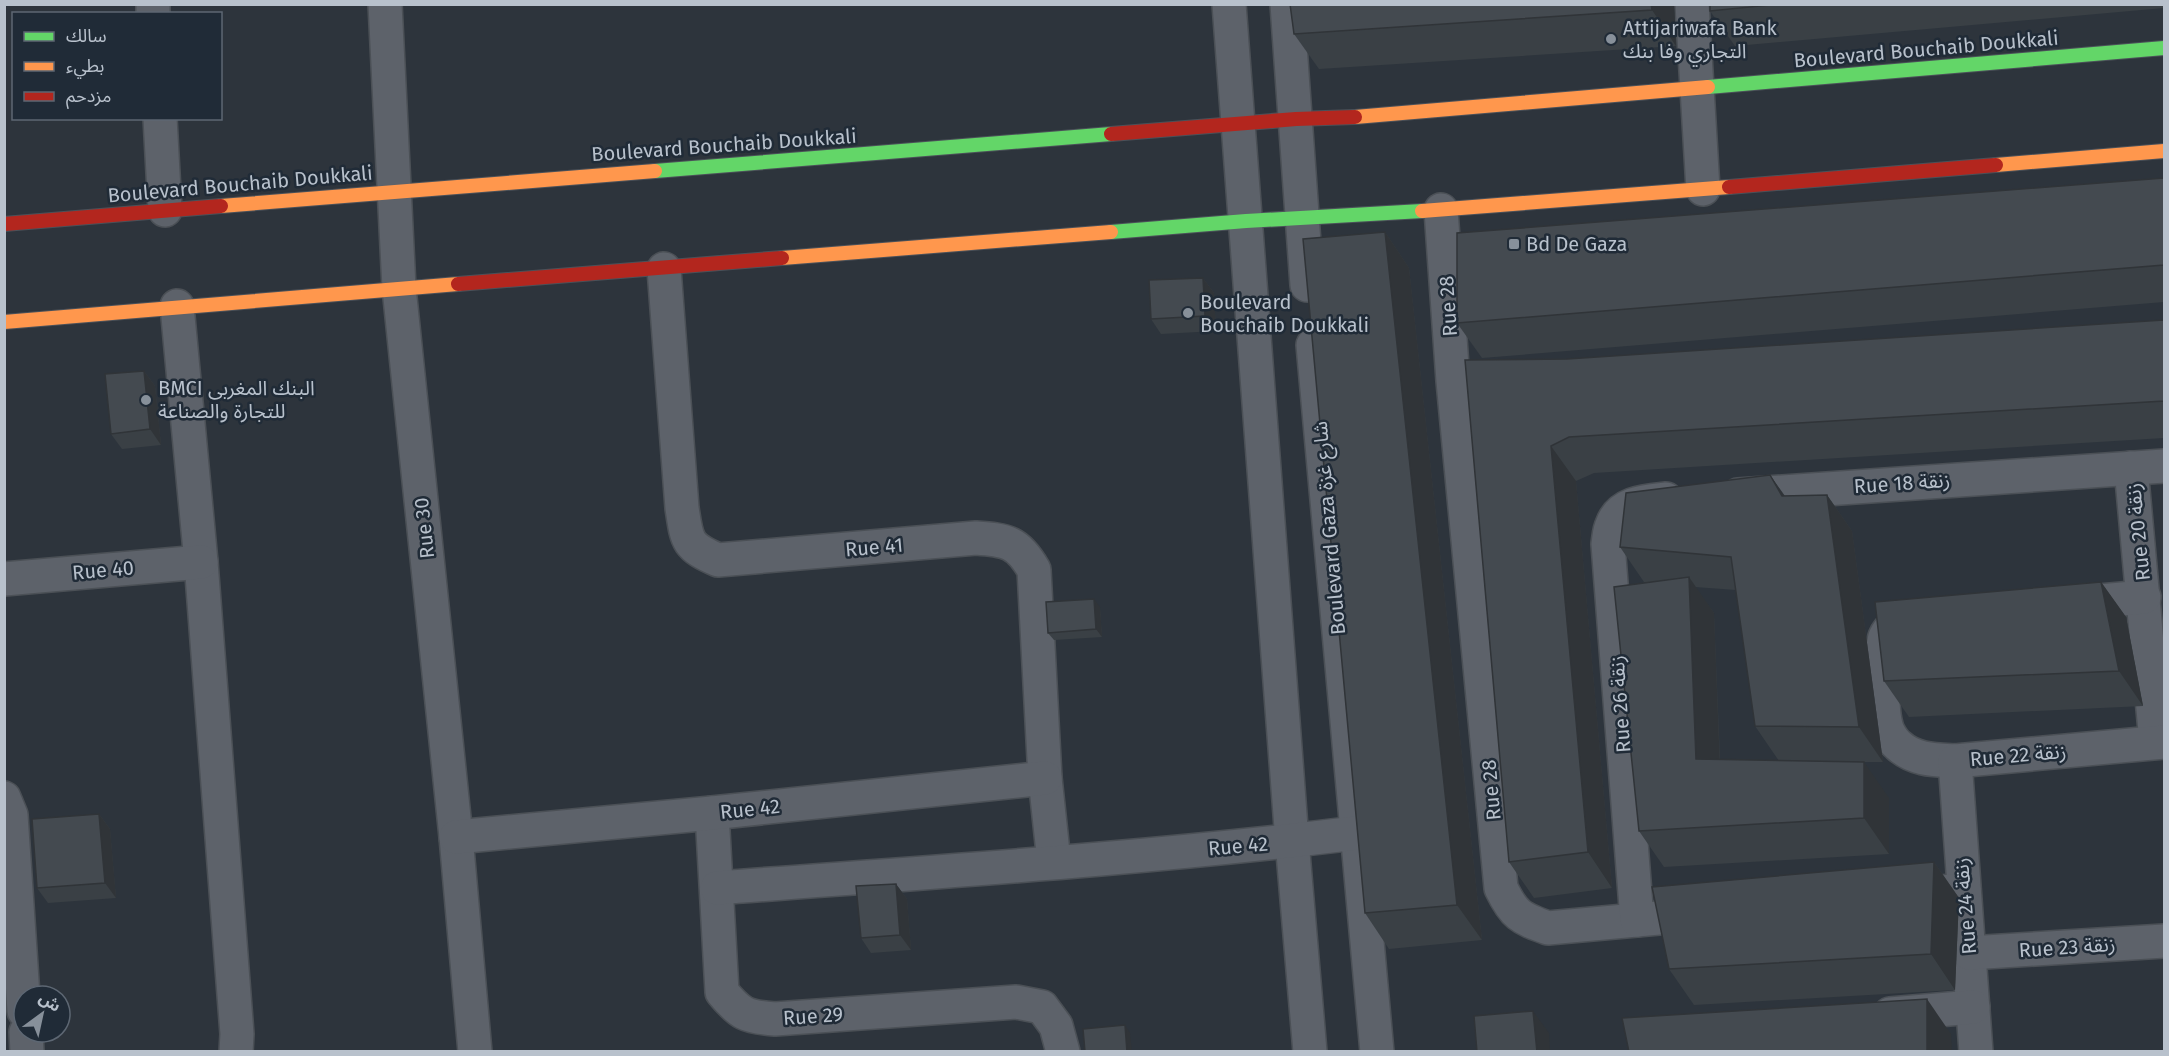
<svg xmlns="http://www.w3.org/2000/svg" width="2169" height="1056" font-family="'Fira Sans','Noto Sans Arabic',sans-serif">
  <rect width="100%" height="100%" fill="#2d343c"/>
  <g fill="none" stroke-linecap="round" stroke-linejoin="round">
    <g stroke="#4b5056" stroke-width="36">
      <g id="street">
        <polyline points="153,4 153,14"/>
        <polyline points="385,4 399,288 456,837 475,1052"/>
        <polyline points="1229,4 1292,841 1310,1052"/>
        <polyline points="1287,4 1307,285"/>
        <polyline points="1692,4 1703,189"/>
        <polyline points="160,118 165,210"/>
        <path d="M1441 210 1453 381 1501 888C1514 915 1520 918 1548 928L1703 914"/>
        <path d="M664 269 682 508C687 541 686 546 718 560L976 538C1007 540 1018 542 1034 570L1045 778 1054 862"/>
        <polyline points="177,306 201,562 237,1034 236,1052"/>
        <polyline points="1313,345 1377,1052"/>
        <polyline points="2131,468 2156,742"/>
        <polyline points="1738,495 2164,466"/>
        <polyline points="4,579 201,562"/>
        <polyline points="2067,604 2144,597"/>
        <path d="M1906 620C1897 622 1889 628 1885 637 1880 650 1882 711 1886 725 1887 731 1893 741 1898 745 1914 760 1934 760 1955 761L2164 742"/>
        <polyline points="1955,761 1976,1052"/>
        <polyline points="4,798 11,815 24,1011"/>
        <path d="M712 813 722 992C740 1014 746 1017 775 1019L1016 1002 1042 1007 1056 1026 1063 1052"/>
        <polyline points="456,837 712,813 1045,778"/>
        <path d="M717 888C930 872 1144 859 1356 833"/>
        <polyline points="1909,895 1964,890"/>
        <path d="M1637 920 1608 544C1609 538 1609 531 1612 525 1620 502 1646 501 1666 499"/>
        <polyline points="1969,953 2164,941"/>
        <polyline points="1890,1014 1973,1007"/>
        <polyline points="26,1032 27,1052"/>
      </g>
    </g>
    <g stroke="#4b5159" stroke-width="16">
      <g id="fast">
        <polyline points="1708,87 2164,48"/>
        <polyline points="655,171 1111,134"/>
        <polyline points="1111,232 1246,221 1422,211"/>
      </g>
    </g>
    <g stroke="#4b5159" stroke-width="16">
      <g id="slow">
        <polyline points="1355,117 1708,87"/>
        <polyline points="1996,165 2164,151"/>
        <polyline points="221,206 655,171"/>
        <polyline points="1422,211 1729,187"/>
        <polyline points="782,258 1111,232"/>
        <polyline points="4,322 458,284"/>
      </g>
    </g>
    <g stroke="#4b5159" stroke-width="16">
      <g id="jam">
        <polyline points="1111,134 1296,119 1355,117"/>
        <polyline points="1729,187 1996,165"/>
        <polyline points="4,224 221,206"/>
        <polyline points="458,284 782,258"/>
      </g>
    </g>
    <use href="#street" stroke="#5d626a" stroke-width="33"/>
    <use href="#fast" stroke="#63d668" stroke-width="14"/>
    <use href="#slow" stroke="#ff974d" stroke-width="14"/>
    <use href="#jam" stroke="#b3261e" stroke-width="14"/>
  </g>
  <g fill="#3a4045" fill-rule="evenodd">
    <polygon points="1290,4 1674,4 1676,46 1319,69 1294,34"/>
    <polygon points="1710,4 2164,4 2164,8 1735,46 1710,11"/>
    <polygon points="2164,178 2164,302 1482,358 1457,323"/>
    <polygon points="1385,232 1409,268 1482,940 1389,949 1365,913"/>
    <polygon points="1203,278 1214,293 1216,331 1161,334 1151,319"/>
    <polygon points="2164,320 2164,438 1594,473 1576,481 1612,888 1534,898 1509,862 1465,360 1567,359"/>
    <polygon points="144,371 155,386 161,445 122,449 111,434"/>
    <path d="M1770 475 1785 496 1827 495 1852 531 1883 762H1835L1889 798V854L1664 867 1639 831 1649 583 1644 582 1620 547ZM1695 587 1736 590 1755 726 1779 761 1720 759 1714 613Z"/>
    <polygon points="2101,582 2126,617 2143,706 1909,717 1884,681"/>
    <polygon points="1100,607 1102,637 1054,640 1048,633"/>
    <polygon points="99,814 110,829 116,898 48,903 37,888"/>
    <polygon points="1934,862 1959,898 1955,990 1694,1005 1669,969"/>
    <polygon points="896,884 907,899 911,950 871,953 861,938"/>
  </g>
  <g fill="#303438">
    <polygon points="1651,4 1674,4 1676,46 1652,10"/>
    <polygon points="1385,232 1409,268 1482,940 1457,905"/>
    <polygon points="1203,278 1214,293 1216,331 1205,316"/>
    <polygon points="144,371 155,386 161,445 150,429"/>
    <polygon points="1551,446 1576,481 1612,888 1588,852"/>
    <polygon points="1770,475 1795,511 1782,496"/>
    <polygon points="1827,495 1852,531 1883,762 1859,727"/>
    <polygon points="1689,577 1714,613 1721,794 1696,759"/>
    <polygon points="2101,582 2126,617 2143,706 2119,671"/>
    <polygon points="1094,599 1100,607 1102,637 1096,629"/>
    <polygon points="1864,762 1889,798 1889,854 1864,818"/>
    <polygon points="99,814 110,829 116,898 105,883"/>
    <polygon points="1934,862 1959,898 1955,990 1931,954"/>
    <polygon points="896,884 907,899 911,950 900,935"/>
    <polygon points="1927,999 1951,1034 1952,1052 1927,1052"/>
    <polygon points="1533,1011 1549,1033 1550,1052 1537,1052"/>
    <polygon points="1125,1025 1130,1033 1132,1052 1127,1052"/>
  </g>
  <g fill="#444a50" stroke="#303438" stroke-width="1.5">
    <polygon points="1290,4 1651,4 1652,10 1294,34"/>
    <polygon points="1710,4 1781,4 1710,11"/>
    <polygon points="2164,178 2164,265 1457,323 1457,233"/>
    <polygon points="1385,232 1457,905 1365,913 1303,239"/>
    <polygon points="1203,278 1205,316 1151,319 1149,280"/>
    <polygon points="2164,320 2164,401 1569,437 1551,446 1588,852 1509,862 1465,360 1567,359"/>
    <polygon points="144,371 150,429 111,434 105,374"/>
    <polygon points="1770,475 1782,496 1827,495 1859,727 1755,726 1731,557 1620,547 1626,493"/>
    <polygon points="1689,577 1696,759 1864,762 1864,818 1639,831 1614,587"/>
    <polygon points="2101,582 2119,671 1884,681 1875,602"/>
    <polygon points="1094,599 1096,629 1048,633 1046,602"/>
    <polygon points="99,814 105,883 37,888 32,819"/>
    <polygon points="1934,862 1931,954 1669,969 1652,887"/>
    <polygon points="896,884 900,935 861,938 856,886"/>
    <polygon points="1927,999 1927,1052 1629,1052 1622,1018"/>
    <polygon points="1533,1011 1537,1052 1477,1052 1474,1016"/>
    <polygon points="1125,1025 1127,1052 1085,1052 1083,1029"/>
  </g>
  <g fill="#87909a" stroke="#202b37" stroke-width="2">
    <circle cx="1611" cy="39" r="6"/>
    <rect x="1508" y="238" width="12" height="12" rx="3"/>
    <circle cx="1188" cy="313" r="6"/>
    <circle cx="146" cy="400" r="6"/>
  </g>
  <g text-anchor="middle" stroke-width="5" stroke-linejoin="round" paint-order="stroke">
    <g font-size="20" fill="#b8c1cc" stroke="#202b37" text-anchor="start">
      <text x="1623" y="35">Attijariwafa Bank<tspan x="1623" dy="23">التجاري وفا بنك</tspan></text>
      <text x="1526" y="251">Bd De Gaza</text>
      <text x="1200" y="309">Boulevard<tspan x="1200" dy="23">Bouchaib Doukkali</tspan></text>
      <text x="158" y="395">BMCI البنك المغربي<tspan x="158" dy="23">للتجارة والصناعة</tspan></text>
    </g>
    <g font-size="20" fill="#b8c1cc" stroke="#202b37">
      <text transform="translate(1926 49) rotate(-5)" y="7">Boulevard Bouchaib Doukkali</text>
      <text transform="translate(724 145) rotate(-4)" y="7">Boulevard Bouchaib Doukkali</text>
      <text transform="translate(240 184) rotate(-5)" y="7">Boulevard Bouchaib Doukkali</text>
      <text transform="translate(1448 306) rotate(-94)" y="7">Rue 28</text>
      <text transform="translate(1902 483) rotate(-4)" y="7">Rue 18 زنقة</text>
      <text transform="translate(424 528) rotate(-96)" y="7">Rue 30</text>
      <text transform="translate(1329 528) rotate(-95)" y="7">Boulevard Gaza شارع غزة</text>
      <text transform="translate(2138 532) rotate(-96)" y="7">Rue 20 زنقة</text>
      <text transform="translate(874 547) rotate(-5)" y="7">Rue 41</text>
      <text transform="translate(103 570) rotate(-5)" y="7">Rue 40</text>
      <text transform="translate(1620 704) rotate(-94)" y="7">Rue 26 زنقة</text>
      <text transform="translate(2018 755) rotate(-5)" y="7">Rue 22 زنقة</text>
      <text transform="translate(1491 790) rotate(-95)" y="7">Rue 28</text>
      <text transform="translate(750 809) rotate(-6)" y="7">Rue 42</text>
      <text transform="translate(1238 846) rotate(-5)" y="7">Rue 42</text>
      <text transform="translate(1965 906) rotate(-95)" y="7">Rue 24 زنقة</text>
      <text transform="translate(2067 947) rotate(-4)" y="7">Rue 23 زنقة</text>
      <text transform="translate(813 1016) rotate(-4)" y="7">Rue 29</text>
    </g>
  </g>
  <rect width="2169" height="1056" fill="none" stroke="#b8c1cc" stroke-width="12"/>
  <rect x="12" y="12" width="210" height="108" fill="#202b37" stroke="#5d6773" stroke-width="1.5"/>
  <rect x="24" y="32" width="30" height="9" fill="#63d668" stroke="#5d6773" stroke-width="1.5"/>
  <text x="66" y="42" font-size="18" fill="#b8c1cc">سالك</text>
  <rect x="24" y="62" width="30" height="9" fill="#ff974d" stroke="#5d6773" stroke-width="1.5"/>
  <text x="66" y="72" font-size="18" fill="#b8c1cc">بطيء</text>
  <rect x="24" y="92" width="30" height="9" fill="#b3261e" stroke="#5d6773" stroke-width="1.5"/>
  <text x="66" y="102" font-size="18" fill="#b8c1cc">مزدحم</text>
  <g transform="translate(42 1014) rotate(33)"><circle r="28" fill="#202b37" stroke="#5d6773" stroke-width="1.5"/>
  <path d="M0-4.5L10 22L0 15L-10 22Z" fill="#87909a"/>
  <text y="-9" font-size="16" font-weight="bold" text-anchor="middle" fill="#b8c1cc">ش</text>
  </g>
</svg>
